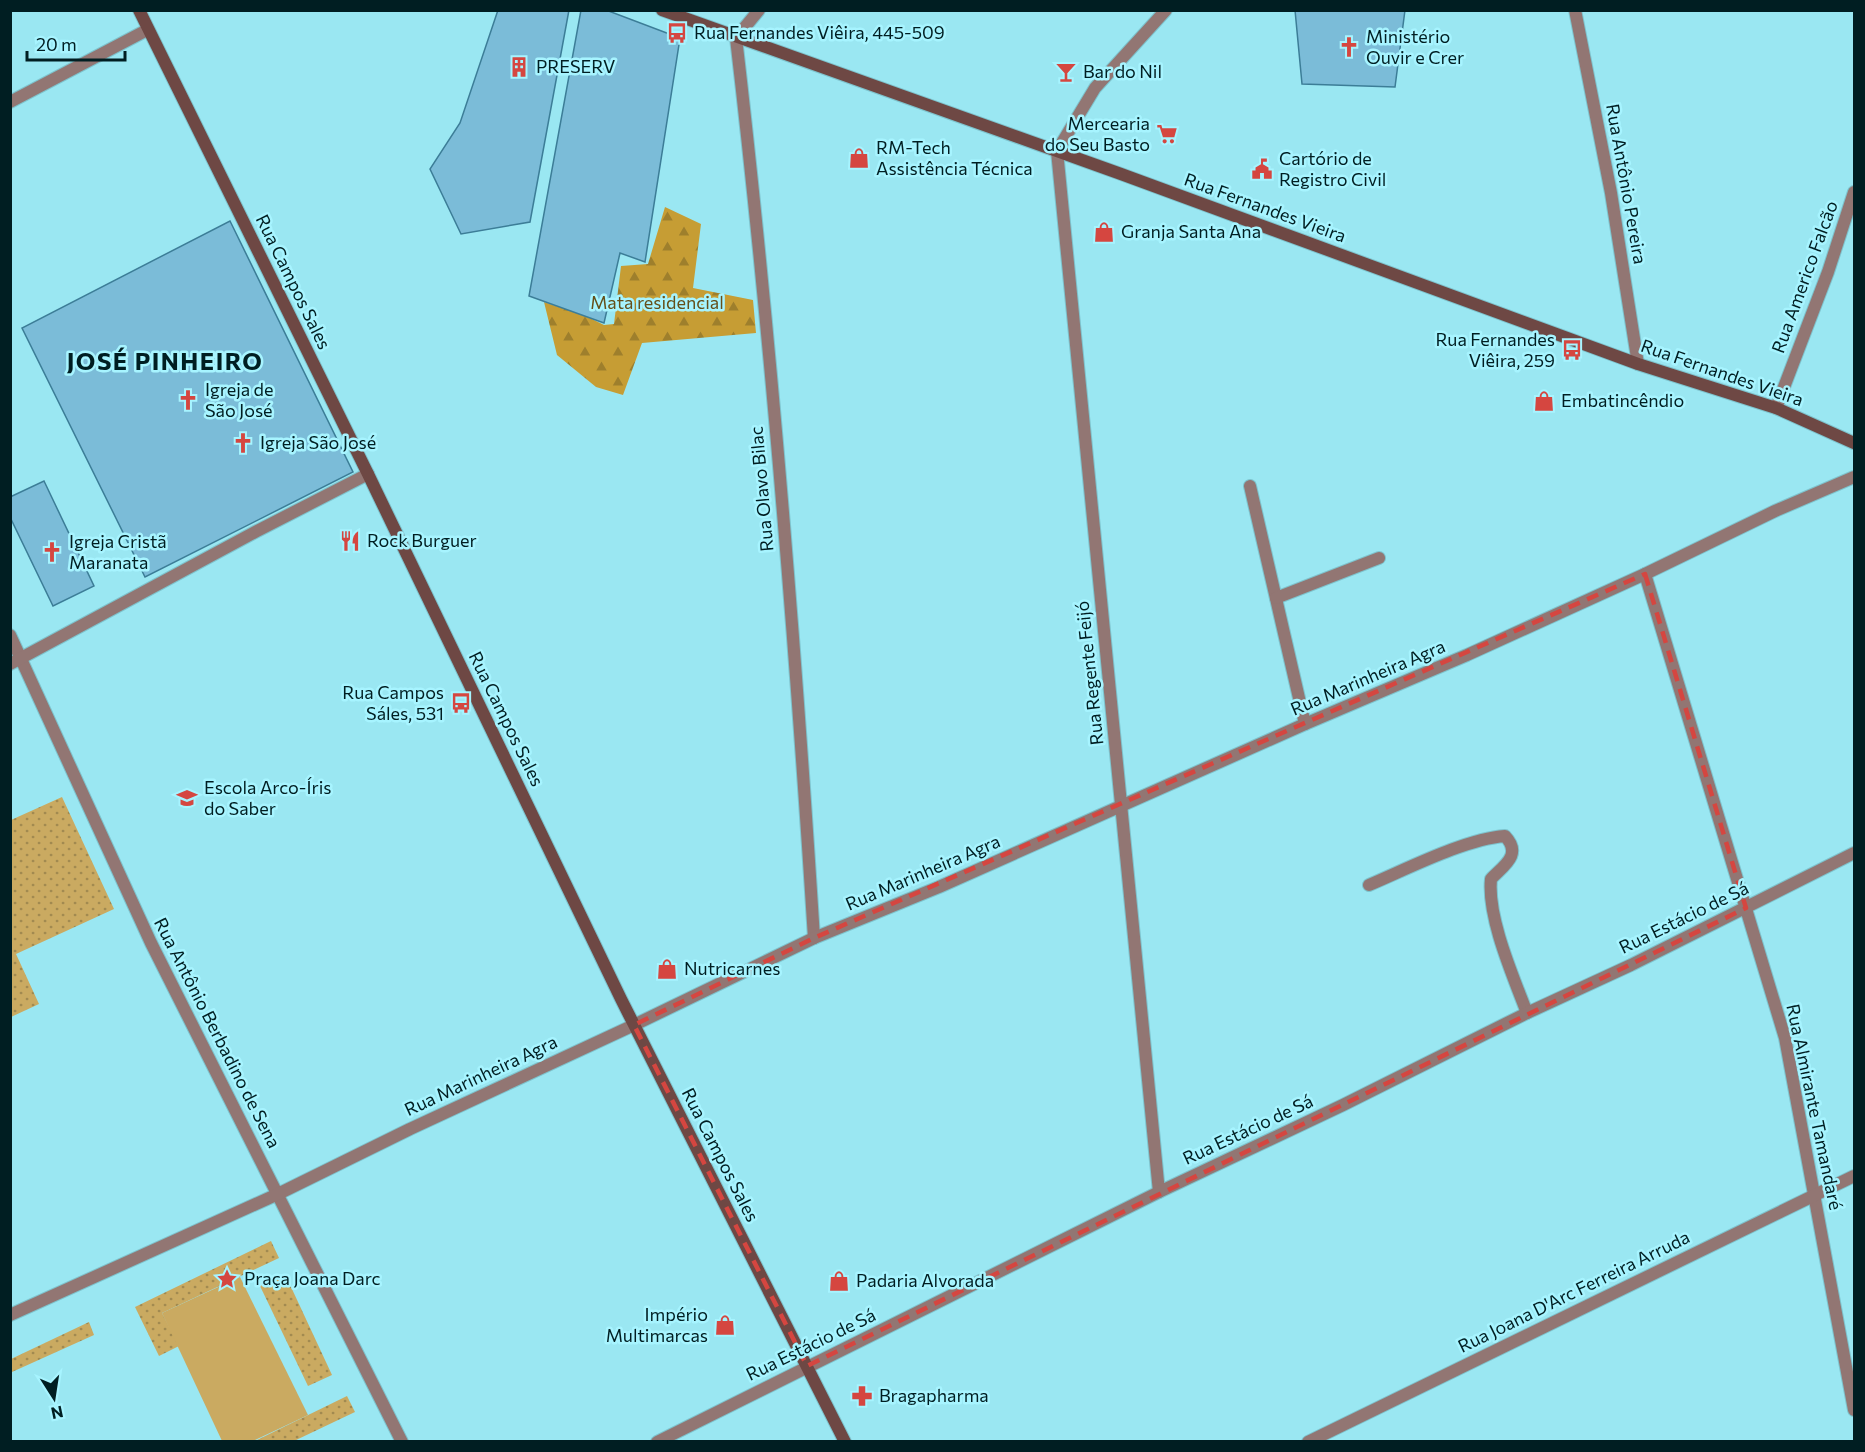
<svg xmlns="http://www.w3.org/2000/svg" width="1865" height="1452" font-family="Commissioner,sans-serif">
  <defs>
    <pattern id="grass-dots" width="8" height="8" patternUnits="userSpaceOnUse" patternTransform="scale(1.5)"><rect width="8" height="8" fill="#caaa61"/><path d="M2 2h.1M6 6h.1" fill="none" stroke="#a28a50" stroke-width="1.8" stroke-linecap="round"/></pattern>
    <pattern id="forest-firs" width="22" height="20" patternUnits="userSpaceOnUse" patternTransform="scale(1.5)"><rect width="22" height="20" fill="#c69d34"/><path d="M5 1l3.5 6h-7zM16 11l3.5 6h-7z" fill="#9e7f2c"/></pattern>
  </defs>
  <rect width="100%" height="100%" fill="#9ae7f2"/>
  <g fill="url(#grass-dots)">
    <polygon points="62,797 114,909 16,954 39,1004 11,1017 11,820"/>
    <polygon points="271,1241 279,1258 162,1313 179,1346 159,1356 135,1307"/>
    <polygon points="285,1274 332,1375 308,1386 260,1286"/>
    <polygon points="89,1322 94,1335 12,1372 11,1359"/>
    <polygon points="347,1396 355,1412 294,1441 253,1442"/>
  </g>
  <polygon fill="url(#forest-firs)" points="665,207 701,224 693,288 753,300 756,333 642,343 623,395 596,387 557,355 544,302 586,316 604,325 614,324 621,266 648,264"/>
  <polygon fill="#caaa61" points="240,1277 308,1415 253,1441 222,1441 162,1313"/>
  <g fill="#7bbcd8" stroke="#3c7d97" stroke-width="1.5">
    <polygon points="498,10 569,10 530,222 461,234 430,169 460,123"/>
    <polygon points="581,10 606,10 680,38 645,262 620,253 604,323 529,296"/>
    <polygon points="1295,10 1405,10 1395,87 1302,84"/>
    <polygon points="230,221 353,472 145,577 22,328"/>
    <polygon points="44,481 94,586 53,606 10,517 10,497"/>
  </g>
  <g fill="none" stroke-linecap="round" stroke-linejoin="round">
    <g stroke="#7ec3cd" stroke-width="14">
      <g id="street">
        <path d="M759 10 736 38C771 337 795 638 814 938"/>
        <polyline points="1575,10 1611,193 1638,364"/>
        <polyline points="10,102 147,30"/>
        <polyline points="1776,408 1828,272 1854,192"/>
        <polyline points="1250,486 1305,724"/>
        <polyline points="1645,574 1785,1038 1854,1410"/>
        <polyline points="1276,598 1379,558"/>
        <polyline points="10,635 151,943 402,1442"/>
        <polyline points="10,664 257,531 368,474"/>
        <path d="M1369 885C1407 869 1465 839 1505 836 1523 855 1503 866 1491 879 1487 917 1513 976 1527 1013"/>
        <polyline points="1159,1192 1057,151 1095,88 1166,10"/>
        <polyline points="10,1315 278,1194 410,1129 634,1025 814,938 939,887 1305,724 1467,655 1645,574 1775,511 1854,477"/>
        <polyline points="657,1442 1159,1192 1343,1105 1527,1013 1631,965 1854,853"/>
        <polyline points="1308,1442 1854,1176"/>
      </g>
    </g>
    <g stroke="#7ec3cd" stroke-width="14">
      <g id="secondary">
        <polyline points="139,10 368,474 621,999 845,1442"/>
        <polyline points="662,10 1121,174 1638,364 1776,408 1854,443"/>
      </g>
    </g>
    <use href="#street" stroke="#927673" stroke-width="12"/>
    <use href="#secondary" stroke="#6e4844" stroke-width="12"/>
  </g>
  <path fill="none" stroke="#d54640" stroke-width="4.5" stroke-dasharray="12 8" stroke-linejoin="round" d="M1645 574 1746 908 807 1366 634 1025 814 938Z"/>
  <defs>
    <g id="bus-bare" transform="scale(1.62)"><path d="M-5-6H5V4H4V6H2V4H-2V6H-4V4H-5ZM-3.5-4V0h7V-4ZM-3.5 1.2v1.5H-2V1.2ZM2 1.2v1.5H3.5V1.2Z" fill="#d54640" stroke="#a7f4ff" stroke-width="2.5" paint-order="stroke"/></g>
    <g id="church-bare" transform="scale(1.62)"><path d="M-1.2-6h2.4v3.5h3.3v2.4h-3.3V6h-2.4V-.1h-3.3v-2.4h3.3Z" fill="#d54640" stroke="#a7f4ff" stroke-width="2.5" paint-order="stroke"/></g>
    <g id="building-bare" transform="scale(1.62)"><path d="M-4-6H4V6H1V3H-1V6H-4ZM-2.5-4.3h1.7v1.8h-1.7ZM.8-4.3h1.7v1.8H.8ZM-2.5-1h1.7V.8h-1.7ZM.8-1h1.7V.8H.8Z" fill="#d54640" stroke="#a7f4ff" stroke-width="2.5" paint-order="stroke"/></g>
    <g id="bar-bare" transform="scale(1.62)"><path d="M-6-5H6L.8 .8V4.5H3.5V6h-7V4.5H-.8V.8Z" fill="#d54640" stroke="#a7f4ff" stroke-width="2.5" paint-order="stroke"/></g>
    <g id="supermarket-bare" transform="scale(1.62)"><path d="M-6-5.5h2.5l.6 2H6L4.5 2H-2.5L-4.4-4H-6ZM-1.5 3.2a1.3 1.3 0 1 0 .1 0ZM3 3.2a1.3 1.3 0 1 0 .1 0Z" fill="#d54640" stroke="#a7f4ff" stroke-width="2.5" paint-order="stroke"/></g>
    <g id="shop-bare" transform="scale(1.62)"><path d="M-5-2.5h2.3a2.7 3.5 0 0 1 5.4 0H5L5.5 6h-11ZM-1.5-2.5h3a1.5 2.3 0 0 0-3 0Z" fill="#d54640" stroke="#a7f4ff" stroke-width="2.5" paint-order="stroke"/></g>
    <g id="civic-bare" transform="scale(1.62)"><path d="M-.6-6.5H3V-4.5H.6V-3L4-1V1h2V6H-6V1h2V-1L-.6-3ZM-1.2 2.5V6h2.4V2.5Z" fill="#d54640" stroke="#a7f4ff" stroke-width="2.5" paint-order="stroke"/></g>
    <g id="restaurant-bare" transform="scale(1.62)"><path d="M-5-6h1v4h1v-4h1v4h1v-4h1v5L-1.5 .5V6h-2V.5L-5-1ZM5-6V6H3V1.5H1.5Q1.5-4 5-6Z" fill="#d54640" stroke="#a7f4ff" stroke-width="2.5" paint-order="stroke"/></g>
    <g id="school-bare" transform="scale(1.62)"><path d="M0-5L7-2L0 1L-7-2ZM-4 1L0 2.5L4 1V4Q0 6-4 4Z" fill="#d54640" stroke="#a7f4ff" stroke-width="2.5" paint-order="stroke"/></g>
    <g id="sight-bare" transform="scale(1.62)"><path d="M0-6L1.8-2.2L6-1.7L2.9 1.2L3.7 5.4L0 3.3L-3.7 5.4L-2.9 1.2L-6-1.7L-1.8-2.2Z" fill="#d54640" stroke="#a7f4ff" stroke-width="2.5" paint-order="stroke"/></g>
    <g id="pharmacy-bare" transform="scale(1.62)"><path d="M-2-6h4v4h4v4h-4v4h-4v-4h-4v-4h4Z" fill="#d54640" stroke="#a7f4ff" stroke-width="2.5" paint-order="stroke"/></g>
  </defs>
  <g fill-rule="evenodd">
    <use href="#bus-bare" x="677" y="33"/>
    <use href="#church-bare" x="1349" y="47"/>
    <use href="#building-bare" x="519" y="67"/>
    <use href="#bar-bare" x="1066" y="72"/>
    <use href="#supermarket-bare" x="1167" y="134"/>
    <use href="#shop-bare" x="859" y="158"/>
    <use href="#civic-bare" x="1262" y="169"/>
    <use href="#shop-bare" x="1104" y="232"/>
    <use href="#bus-bare" x="1572" y="350"/>
    <use href="#church-bare" x="188" y="400"/>
    <use href="#shop-bare" x="1544" y="401"/>
    <use href="#church-bare" x="243" y="443"/>
    <use href="#restaurant-bare" x="350" y="541"/>
    <use href="#church-bare" x="52" y="552"/>
    <use href="#bus-bare" x="461" y="703"/>
    <use href="#school-bare" x="187" y="798"/>
    <use href="#shop-bare" x="667" y="969"/>
    <use href="#sight-bare" x="227" y="1279"/>
    <use href="#shop-bare" x="839" y="1281"/>
    <use href="#shop-bare" x="725" y="1325"/>
    <use href="#pharmacy-bare" x="862" y="1396"/>
  </g>
  <g text-anchor="middle" stroke-width="5" stroke-linejoin="round" paint-order="stroke">
    <g font-size="18" fill="#001e22" stroke="#a7f4ff" text-anchor="start">
      <text x="694" y="39">Rua Fernandes Viêira, 445-509</text>
      <text x="1366" y="43">Ministério<tspan x="1366" dy="21">Ouvir e Crer</tspan></text>
      <text x="536" y="73">PRESERV</text>
      <text x="1083" y="78">Bar do Nil</text>
      <text x="1150" y="130" text-anchor="end">Mercearia<tspan x="1150" dy="21">do Seu Basto</tspan></text>
      <text x="876" y="154">RM-Tech<tspan x="876" dy="21">Assistência Técnica</tspan></text>
      <text x="1279" y="165">Cartório de<tspan x="1279" dy="21">Registro Civil</tspan></text>
      <text x="1121" y="238">Granja Santa Ana</text>
      <text x="1555" y="346" text-anchor="end">Rua Fernandes<tspan x="1555" dy="21">Viêira, 259</tspan></text>
      <text x="205" y="396">Igreja de<tspan x="205" dy="21">São José</tspan></text>
      <text x="1561" y="407">Embatincêndio</text>
      <text x="260" y="449">Igreja São José</text>
      <text x="367" y="547">Rock Burguer</text>
      <text x="69" y="548">Igreja Cristã<tspan x="69" dy="21">Maranata</tspan></text>
      <text x="444" y="699" text-anchor="end">Rua Campos<tspan x="444" dy="21">Sáles, 531</tspan></text>
      <text x="204" y="794">Escola Arco-Íris<tspan x="204" dy="21">do Saber</tspan></text>
      <text x="684" y="975">Nutricarnes</text>
      <text x="244" y="1285">Praça Joana Darc</text>
      <text x="856" y="1287">Padaria Alvorada</text>
      <text x="708" y="1321" text-anchor="end">Império<tspan x="708" dy="21">Multimarcas</tspan></text>
      <text x="879" y="1402">Bragapharma</text>
    </g>
    <g font-size="18" fill="#001e22" stroke="#a7f4ff">
      <text transform="translate(1626 184) rotate(80)" y="6">Rua Antônio Pereira</text>
      <text transform="translate(1265 208) rotate(20)" y="6">Rua Fernandes Vieira</text>
      <text transform="translate(1805 277) rotate(-70)" y="6">Rua Americo Falcão</text>
      <text transform="translate(293 282) rotate(64)" y="6">Rua Campos Sales</text>
      <text transform="translate(1722 373) rotate(19)" y="6">Rua Fernandes Vieira</text>
      <text transform="translate(762 489) rotate(-95)" y="6">Rua Olavo Bilac</text>
      <text transform="translate(1090 673) rotate(-96)" y="6">Rua Regente Feijó</text>
      <text transform="translate(1368 678) rotate(-23)" y="6">Rua Marinheira Agra</text>
      <text transform="translate(506 719) rotate(64)" y="6">Rua Campos Sales</text>
      <text transform="translate(923 873) rotate(-23)" y="6">Rua Marinheira Agra</text>
      <text transform="translate(1684 918) rotate(-26)" y="6">Rua Estácio de Sá</text>
      <text transform="translate(217 1033) rotate(63)" y="6">Rua Antônio Berbadino de Sena</text>
      <text transform="translate(481 1076) rotate(-25)" y="6">Rua Marinheira Agra</text>
      <text transform="translate(1814 1107) rotate(78)" y="6">Rua Almirante Tamandaré</text>
      <text transform="translate(1248 1130) rotate(-25)" y="6">Rua Estácio de Sá</text>
      <text transform="translate(720 1155) rotate(63)" y="6">Rua Campos Sales</text>
      <text transform="translate(1574 1292) rotate(-26)" y="6">Rua Joana D'Arc Ferreira Arruda</text>
      <text transform="translate(811 1345) rotate(-26)" y="6">Rua Estácio de Sá</text>
    </g>
    <g font-size="18" fill="#654f1a" stroke="#a7f4ff">
      <text x="657" y="309">Mata residencial</text>
    </g>
    <g font-size="24" font-weight="bold" letter-spacing="1.5" fill="#001e22" stroke="#a7f4ff">
      <text x="165" y="370">JOSÉ PINHEIRO</text>
    </g>
  </g>
  <rect width="1865" height="1452" fill="none" stroke="#001e22" stroke-width="24"/>
  <g transform="translate(54 1398) rotate(168)" stroke="#a7f4ff" stroke-width="4.5" paint-order="stroke">
  <path d="M0-4.5L10 22L0 15L-10 22Z" fill="#001e22"/>
  <text y="-9" font-size="16" font-weight="bold" text-anchor="middle" fill="#001e22">N</text>
  </g>
  <path d="M27 51v9h98v-9" fill="none" stroke="#001e22" stroke-width="3"/>
  <text x="36" y="51" font-size="18" fill="#001e22" stroke="#a7f4ff" stroke-width="4.5" paint-order="stroke">20 m</text>
</svg>
